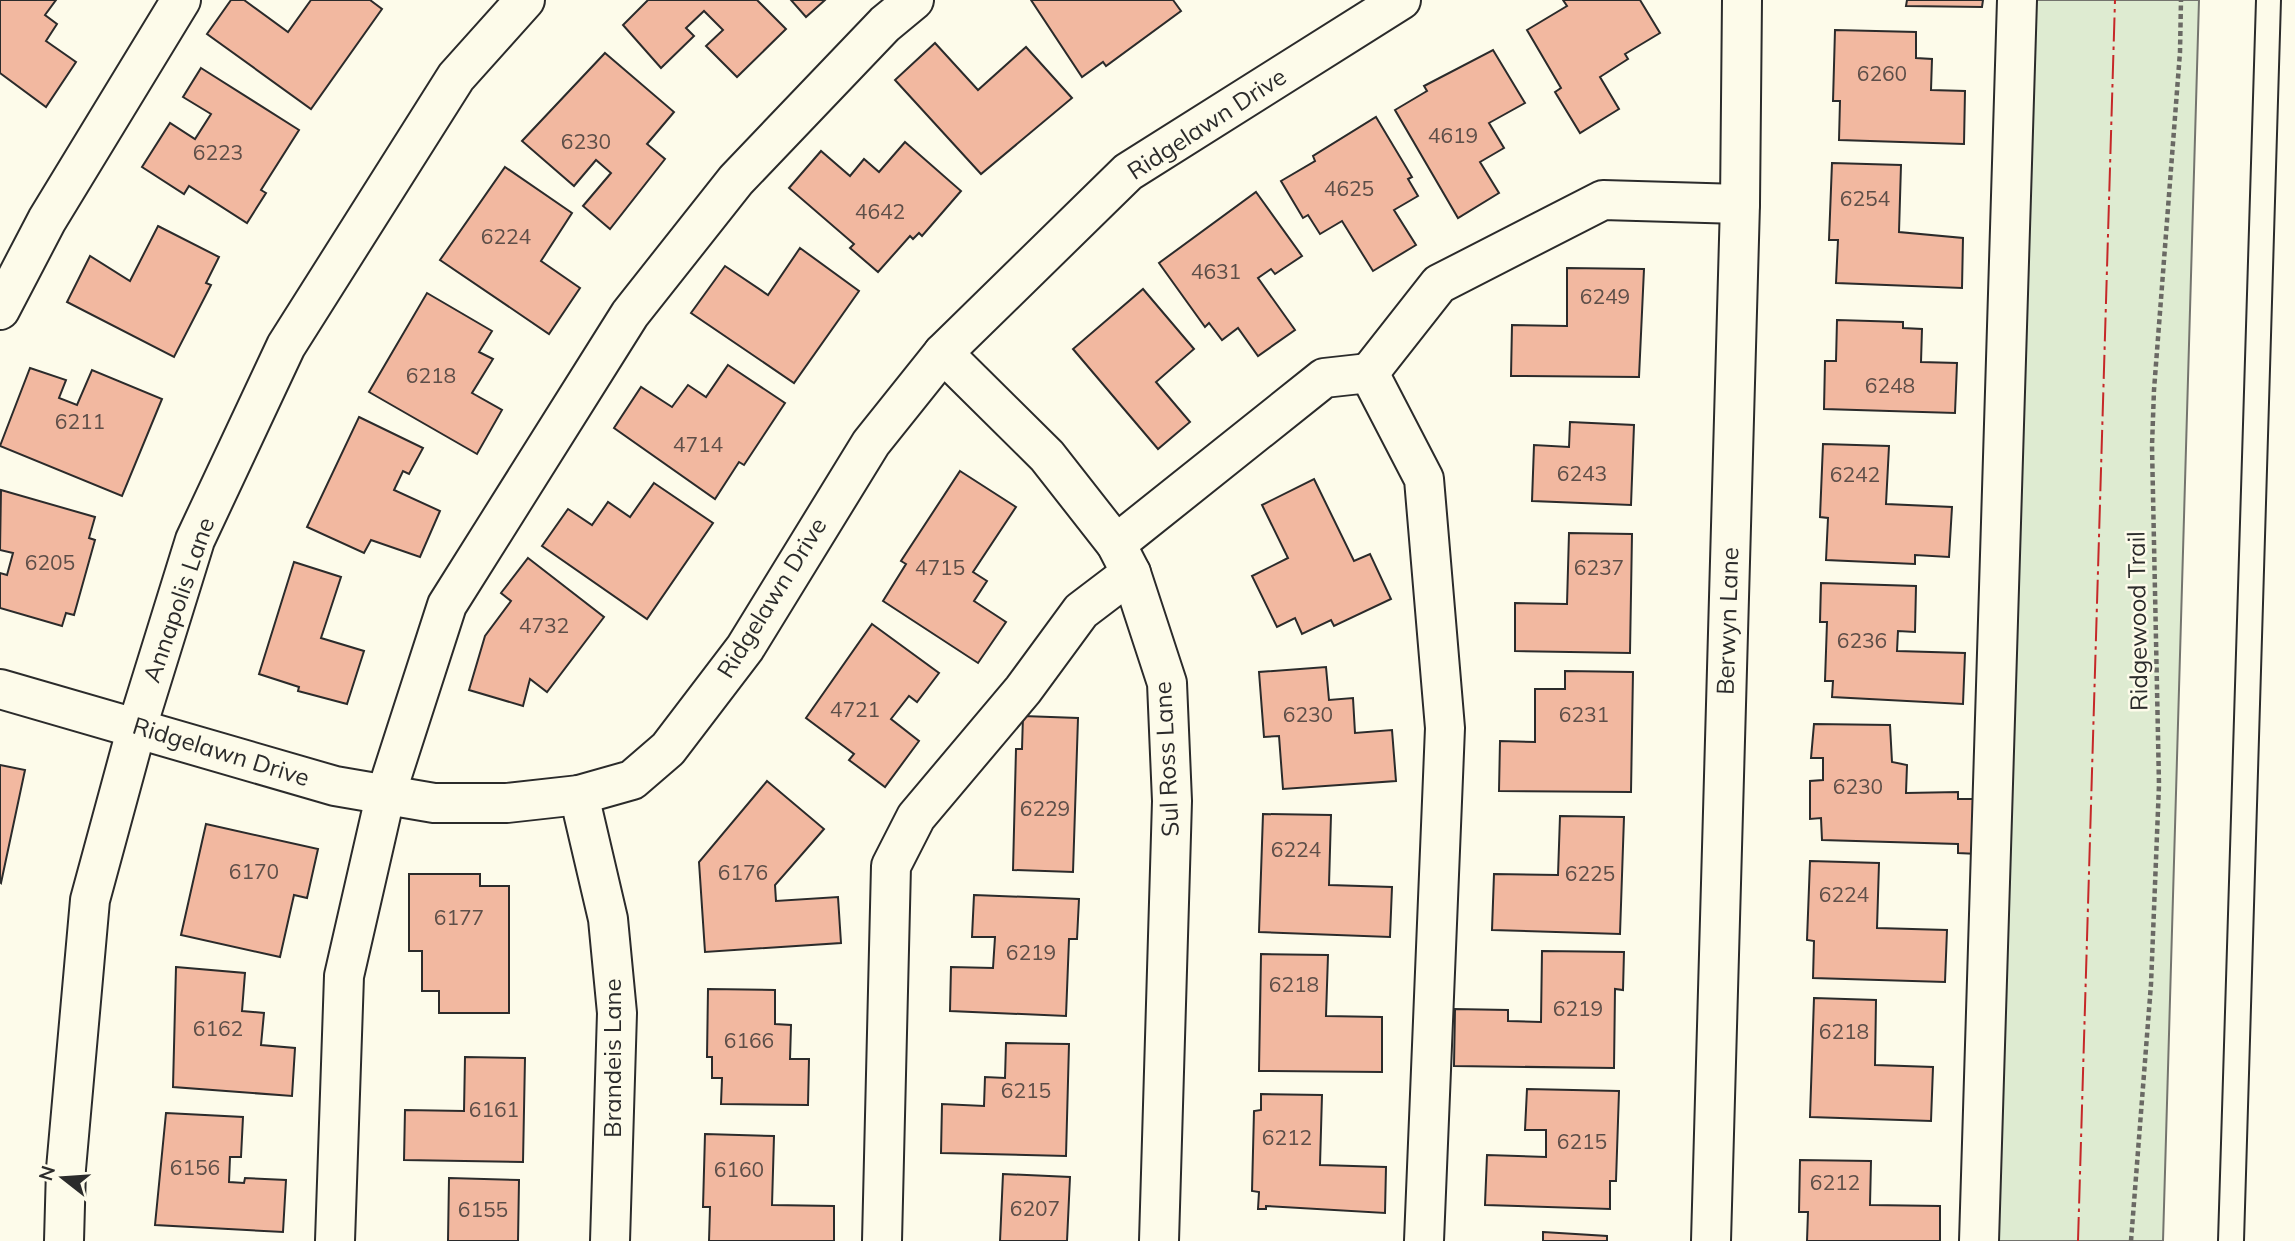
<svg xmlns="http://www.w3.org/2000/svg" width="2295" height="1241" font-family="Mulish,sans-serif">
  <rect width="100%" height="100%" fill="#fdfbea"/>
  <polygon fill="#deebd1" stroke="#74746e" stroke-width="2" points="2001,0 2199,0 2163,1241 1964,1241"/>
  <g fill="#f2b8a0" stroke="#2b2b2b" stroke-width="2">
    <polygon points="0,0 56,0 45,15 57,24 46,41 76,62 46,107 0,73"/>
    <polygon points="231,0 244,0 288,32 311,0 370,0 382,9 311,109 207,34"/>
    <polygon points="648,0 757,0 786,29 737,77 706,46 723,30 704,11 686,28 694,36 661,68 623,25"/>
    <polygon points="791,0 825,0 806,17"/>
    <polygon points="1031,0 1173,0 1181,11 1106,66 1103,62 1082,77"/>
    <polygon points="1563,0 1640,0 1660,33 1625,54 1628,59 1600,77 1619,109 1580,133 1555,92 1561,88 1527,30 1567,6"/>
    <polygon points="1907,0 1983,0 1982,7 1906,6"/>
    <polygon points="1835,30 1916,32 1916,58 1932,59 1931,90 1965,91 1964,144 1839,140 1840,101 1833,101"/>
    <polygon points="935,43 978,90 1026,47 1072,98 981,174 895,80"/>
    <polygon points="1493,50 1525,103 1489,123 1504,148 1480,162 1499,193 1458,218 1395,110 1427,91 1424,86"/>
    <polygon points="605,53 674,112 647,144 665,159 610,229 583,206 611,173 596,160 574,186 522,141"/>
    <polygon points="201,68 299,130 261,190 266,193 247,223 189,186 184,194 142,167 170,123 195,139 211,114 183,97"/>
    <polygon points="1376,117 1412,177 1408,179 1418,196 1394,210 1416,245 1373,271 1342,221 1320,234 1308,215 1303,218 1281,181 1315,161 1313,156"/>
    <polygon points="905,142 961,191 922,236 919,233 913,239 910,236 878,272 850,248 854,244 789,188 821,151 850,176 864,159 879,172"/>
    <polygon points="1832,163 1901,165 1899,232 1963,238 1962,288 1836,283 1838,240 1829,240"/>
    <polygon points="505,167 572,213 541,261 580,288 549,334 440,260"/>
    <polygon points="1256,192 1302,256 1275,274 1271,269 1258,278 1295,330 1258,356 1238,328 1222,340 1209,323 1205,327 1159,263"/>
    <polygon points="158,226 219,257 206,283 211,285 174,357 67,302 90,256 130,281"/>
    <polygon points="800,248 859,291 794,383 691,313 725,266 768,295"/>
    <polygon points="1567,268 1644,269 1639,377 1511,376 1512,325 1567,326"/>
    <polygon points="1143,289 1194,349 1156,382 1190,422 1158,449 1073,349"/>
    <polygon points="427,293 492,331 479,352 493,359 472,393 502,410 477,454 369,392"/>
    <polygon points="1837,320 1903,322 1903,328 1922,329 1921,362 1957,363 1955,413 1824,409 1825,361 1836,361"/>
    <polygon points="728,365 785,403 744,465 739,462 715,499 614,428 641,387 672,407 688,385 706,397"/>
    <polygon points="30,368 66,380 59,398 77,405 92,370 162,399 122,496 0,446"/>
    <polygon points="359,417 423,448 409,474 403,471 394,490 440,511 420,557 371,540 364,553 307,527"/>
    <polygon points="1570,422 1634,425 1631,505 1532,501 1534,445 1569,447"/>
    <polygon points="1823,444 1889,446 1886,504 1952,507 1949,557 1915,555 1915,564 1826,560 1828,518 1820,517"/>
    <polygon points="960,471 1016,507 973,572 987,581 974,601 1006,622 978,663 883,601 906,564 901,561"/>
    <polygon points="1314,479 1354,561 1370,554 1391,599 1334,626 1331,620 1302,634 1295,618 1277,627 1252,576 1288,558 1262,505"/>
    <polygon points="654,483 713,523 647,619 542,546 568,509 592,525 608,502 630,517"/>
    <polygon points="1,490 95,517 89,538 95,540 74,615 66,613 62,626 0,608 0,573 7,575 13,553 0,550"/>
    <polygon points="1569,533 1632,534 1630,653 1515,651 1515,603 1567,604"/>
    <polygon points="528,558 604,617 547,692 530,679 523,706 469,690 485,636 511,601 501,593"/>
    <polygon points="294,562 341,577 321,638 364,651 347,704 298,691 299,687 259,674"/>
    <polygon points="1821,583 1916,586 1915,632 1898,631 1897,651 1965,653 1963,704 1832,697 1833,681 1825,681 1827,622 1820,622"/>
    <polygon points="872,624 939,673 917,702 909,696 891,719 919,741 885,787 849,760 854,754 806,718"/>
    <polygon points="1326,667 1329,700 1353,698 1355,733 1392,730 1396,781 1283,789 1279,736 1264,737 1259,672"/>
    <polygon points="1565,671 1633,672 1631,792 1499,791 1500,741 1535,742 1535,689 1565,689"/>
    <polygon points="1023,716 1078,718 1073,872 1013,870 1016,749 1022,749"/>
    <polygon points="1814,724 1890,725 1892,762 1907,765 1906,793 1958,792 1958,799 1979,799 1978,854 1958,853 1958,844 1822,840 1821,818 1810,819 1810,781 1823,780 1823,758 1811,758"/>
    <polygon points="0,765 25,770 1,883 0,882"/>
    <polygon points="767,781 824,829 775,885 776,901 838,897 841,943 705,952 699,862"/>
    <polygon points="1263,814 1331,815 1329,885 1392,887 1390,937 1259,932"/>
    <polygon points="1560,816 1624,817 1620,934 1492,930 1494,874 1558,875"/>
    <polygon points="206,824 318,849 307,898 294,895 280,957 181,935"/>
    <polygon points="1810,861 1879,863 1877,928 1947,930 1945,982 1813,978 1814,941 1807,940"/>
    <polygon points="409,874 480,874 480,886 509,886 509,1013 439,1013 439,991 422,991 422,951 409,951"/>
    <polygon points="974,895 1079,899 1077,939 1069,939 1066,1016 950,1011 951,967 993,968 995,937 972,937"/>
    <polygon points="1542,951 1624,952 1623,990 1615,989 1614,1068 1454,1066 1455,1009 1508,1010 1508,1021 1541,1022"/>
    <polygon points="1261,954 1328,955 1326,1016 1382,1017 1382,1072 1259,1071"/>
    <polygon points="176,967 245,973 242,1011 264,1013 261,1045 295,1048 292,1096 173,1087"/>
    <polygon points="708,989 775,990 775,1024 791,1025 790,1059 809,1059 808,1105 721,1104 722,1078 712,1078 712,1057 707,1057"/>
    <polygon points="1814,998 1876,1000 1875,1065 1933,1067 1931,1121 1810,1117"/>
    <polygon points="1006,1043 1069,1044 1066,1156 941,1153 942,1104 984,1106 985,1077 1005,1078"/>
    <polygon points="465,1057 525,1058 523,1162 404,1160 405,1110 464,1111"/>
    <polygon points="1527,1089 1619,1091 1616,1181 1610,1181 1610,1209 1485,1205 1487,1155 1546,1157 1546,1130 1525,1130"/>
    <polygon points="1261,1094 1322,1095 1320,1165 1386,1167 1385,1213 1266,1206 1266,1209 1258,1209 1259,1192 1252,1191 1254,1111 1261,1110"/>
    <polygon points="166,1113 243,1117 241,1157 230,1157 229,1182 244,1183 245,1178 286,1180 283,1232 155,1225"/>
    <polygon points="705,1134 774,1136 772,1205 834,1206 834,1241 709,1241 710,1207 703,1207"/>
    <polygon points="1800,1160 1871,1161 1870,1205 1940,1206 1940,1241 1807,1241 1808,1212 1799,1212"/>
    <polygon points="1003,1174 1070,1177 1067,1241 1000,1241"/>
    <polygon points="449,1178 519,1180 518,1241 448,1241"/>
    <polygon points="1543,1232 1607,1236 1607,1241 1543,1241"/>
  </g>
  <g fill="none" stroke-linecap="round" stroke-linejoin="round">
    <g stroke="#2b2b2b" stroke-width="42">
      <g id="minor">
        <polyline points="0,310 47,220 181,0"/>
        <polyline points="943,353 1047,456 1116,544 1131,573 1167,683 1172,801 1159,1241"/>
        <polyline points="1369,373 1439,284 1603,200 1740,204"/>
        <polyline points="1116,544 1324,378 1369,373 1424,479 1445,728 1424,1241"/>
        <polyline points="0,689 335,786 434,803 507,803 579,795 632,780 668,749 745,648 871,443 943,353 1128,172 1401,0"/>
        <polyline points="579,795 608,919 617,1013 610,1241"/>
        <polyline points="64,1241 66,1169 90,900 137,727 195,540 286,346 456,77 525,0"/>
        <polyline points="335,1241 344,976 385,797 447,605 630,314 736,180 885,24 914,0"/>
        <polyline points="882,1241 891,866 916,817 1023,690 1081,611 1131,573"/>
        <polyline points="1711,1241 1740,204 1742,0"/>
        <polyline points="1979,1241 2017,0"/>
      </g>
    </g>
    <polyline stroke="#6a6964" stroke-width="4.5" stroke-dasharray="5 3.5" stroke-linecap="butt" points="2131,1241 2151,984 2159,785 2152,446 2154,390 2180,52 2181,0"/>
    <use href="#minor" stroke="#fdfbea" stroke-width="38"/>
    <g stroke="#2b2b2b" stroke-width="2">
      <polyline points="2218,1241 2256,0"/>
      <polyline points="2244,1241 2281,0"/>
    </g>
    <polyline stroke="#c62828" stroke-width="2" stroke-dasharray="24 5 3.5 5" stroke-linecap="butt" points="2078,1241 2115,0"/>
  </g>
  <g text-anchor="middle" stroke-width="5" stroke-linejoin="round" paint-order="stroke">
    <g font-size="21" fill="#5d4e48">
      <text x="1882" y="81">6260</text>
      <text x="1453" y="143">4619</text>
      <text x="586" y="149">6230</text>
      <text x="218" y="160">6223</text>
      <text x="1349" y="196">4625</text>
      <text x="1865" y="206">6254</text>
      <text x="880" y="219">4642</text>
      <text x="506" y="244">6224</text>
      <text x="1216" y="279">4631</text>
      <text x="1605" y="304">6249</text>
      <text x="431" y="383">6218</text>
      <text x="1890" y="393">6248</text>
      <text x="80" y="429">6211</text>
      <text x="698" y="452">4714</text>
      <text x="1582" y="481">6243</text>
      <text x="1855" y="482">6242</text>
      <text x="50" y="570">6205</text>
      <text x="940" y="575">4715</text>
      <text x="1599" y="575">6237</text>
      <text x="544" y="633">4732</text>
      <text x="1862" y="648">6236</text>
      <text x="855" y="717">4721</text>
      <text x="1308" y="722">6230</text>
      <text x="1584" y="722">6231</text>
      <text x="1858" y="794">6230</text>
      <text x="1045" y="816">6229</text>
      <text x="1296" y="857">6224</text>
      <text x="254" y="879">6170</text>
      <text x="743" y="880">6176</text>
      <text x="1590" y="881">6225</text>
      <text x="1844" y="902">6224</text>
      <text x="459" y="925">6177</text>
      <text x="1031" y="960">6219</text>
      <text x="1294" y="992">6218</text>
      <text x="1578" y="1016">6219</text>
      <text x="218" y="1036">6162</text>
      <text x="1844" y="1039">6218</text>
      <text x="749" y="1048">6166</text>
      <text x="1026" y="1098">6215</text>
      <text x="494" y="1117">6161</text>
      <text x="1287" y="1145">6212</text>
      <text x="1582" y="1149">6215</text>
      <text x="195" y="1175">6156</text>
      <text x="739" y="1177">6160</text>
      <text x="1835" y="1190">6212</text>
      <text x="1035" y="1216">6207</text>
      <text x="483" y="1217">6155</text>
    </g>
    <g font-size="24" fill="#2b2b2b" stroke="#fdfbea">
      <text transform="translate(1207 124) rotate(-33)" y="8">Ridgelawn Drive</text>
      <text transform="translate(772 598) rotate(-58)" y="8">Ridgelawn Drive</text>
      <text transform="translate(179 600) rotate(-71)" y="8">Annapolis Lane</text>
      <text transform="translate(1728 621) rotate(-88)" y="8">Berwyn Lane</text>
      <text transform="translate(2138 621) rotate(-91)" y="8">Ridgewood Trail</text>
      <text transform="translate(221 752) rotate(17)" y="8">Ridgelawn Drive</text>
      <text transform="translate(1167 759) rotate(-93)" y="8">Sul Ross Lane</text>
      <text transform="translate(613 1058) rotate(-90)" y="8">Brandeis Lane</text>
    </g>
  </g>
  <g transform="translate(63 1178) rotate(287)" stroke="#fdfbea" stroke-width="5" paint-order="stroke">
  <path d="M0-5L12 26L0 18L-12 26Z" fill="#2b2b2b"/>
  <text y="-10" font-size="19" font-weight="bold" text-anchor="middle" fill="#2b2b2b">N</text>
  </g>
</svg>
